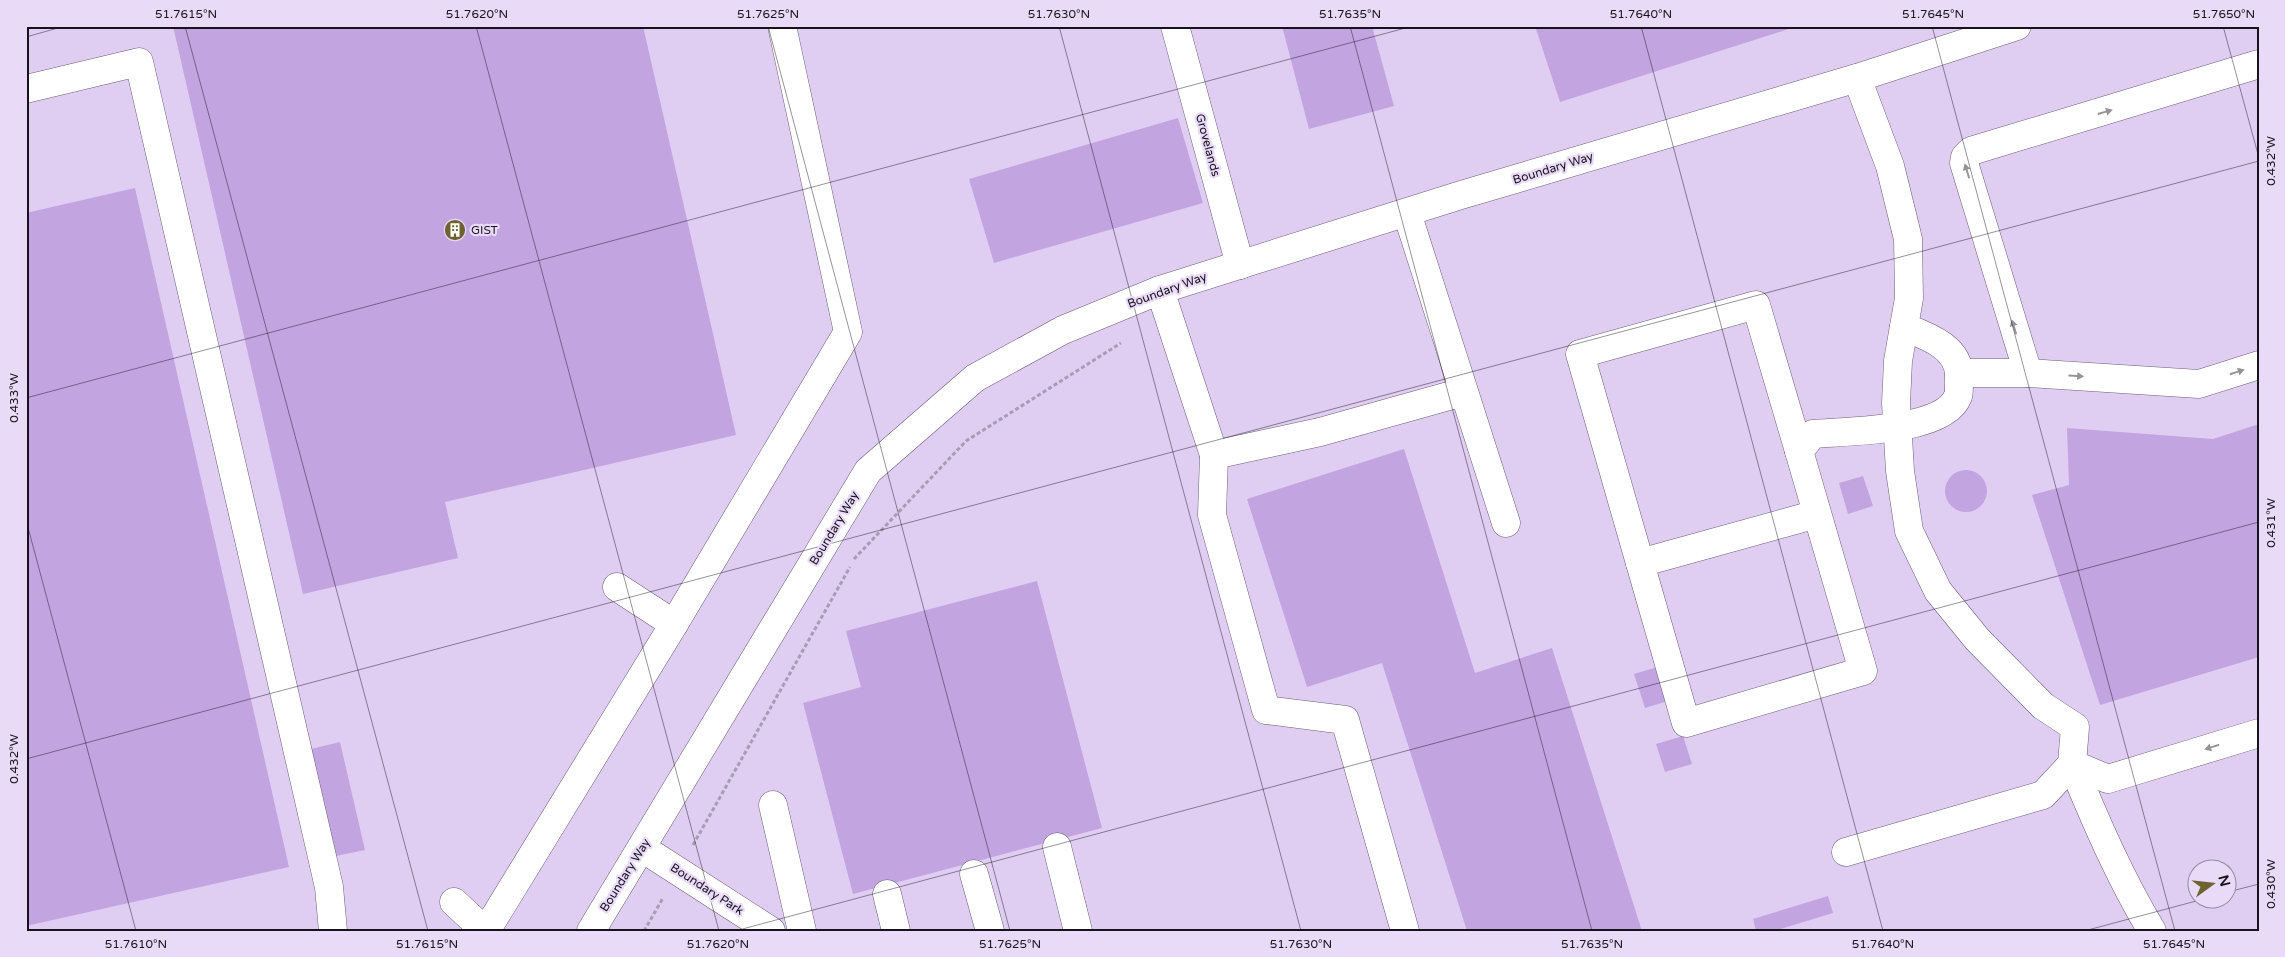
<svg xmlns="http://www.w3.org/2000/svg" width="2285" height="957" font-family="'Varela Round',sans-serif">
  <rect width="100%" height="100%" fill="#e9dbf8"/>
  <path fill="#e0cef2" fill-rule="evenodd" d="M26 26H2259V931H26ZM2198 870H2228V900H2198Z"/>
  <g fill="#c2a4e1">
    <polygon points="173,26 643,26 736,435 445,502 458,558 303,594"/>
    <polygon points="1282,26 1372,26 1394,106 1309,129"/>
    <polygon points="1535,26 1795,26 1795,27 1560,102"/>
    <polygon points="1178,118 1203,203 994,263 969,179"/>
    <polygon points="135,188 289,867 26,926 26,213"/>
    <polygon points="2259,424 2259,657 2100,705 2032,495 2069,485 2067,428 2213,439"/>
    <polygon points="1404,449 1475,673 1552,648 1642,931 1467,931 1382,663 1307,687 1247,499"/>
    <circle cx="1966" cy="491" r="21"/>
    <polygon points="1863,476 1873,506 1848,514 1839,483"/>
    <polygon points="1037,581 1102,828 853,894 803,703 861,687 846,631"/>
    <polygon points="1661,666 1671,700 1645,708 1634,674"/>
    <polygon points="1683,736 1692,764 1665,772 1656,744"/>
    <polygon points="340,742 365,850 336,856 311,749"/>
    <polygon points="1828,896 1833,913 1774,931 1756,931 1753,919"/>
  </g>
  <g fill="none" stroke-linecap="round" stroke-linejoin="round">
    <g stroke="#6b5e77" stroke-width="29">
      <g id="minor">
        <polyline points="1175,26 1240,265"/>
        <polyline points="26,89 139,62 329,887 333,931"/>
        <polyline points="1407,213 1506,523"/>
        <polyline points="1160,290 1214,455 1320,432 1463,392"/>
        <polyline points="1959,373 2028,373 2199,384 2259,365"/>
        <polyline points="2028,373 1964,163 1965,157 1971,151 2259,64"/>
        <polyline points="1214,455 1212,515 1266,710 1345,720 1405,931"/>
        <path d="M1817 514 1640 563 1686 723 1863 671 1799 451 1813 434C1846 431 1945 432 1958 396 1960 391 1958 382 1959 377 1960 347 1927 336 1904 327"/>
        <polyline points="1640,563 1580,354 1756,305 1799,451"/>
        <polyline points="617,587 674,624"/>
        <polyline points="2072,764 2108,779 2259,733"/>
        <path d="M2072 764C2096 822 2120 878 2152 931"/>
        <polyline points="773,805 802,931"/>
        <polyline points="1057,847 1078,931"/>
        <polyline points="642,848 771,931"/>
        <polyline points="1846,852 2043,795 2072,764 2075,727 2043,706 1977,639 1938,591 1909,531 1900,471 1896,403 1898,361 1909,298 1908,239 1890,166 1857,78"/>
        <polyline points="974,874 990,931"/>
        <polyline points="887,894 896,931"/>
        <polyline points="454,902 485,931"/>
        <polyline points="486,931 674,624 848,332 782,26"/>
        <polyline points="591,931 868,471 975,378 1063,330 1160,290 1461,195 1857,78 2017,26"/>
      </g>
    </g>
    <g stroke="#a79cb2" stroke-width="3" stroke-dasharray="4 2.5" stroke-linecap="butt">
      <polyline points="854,559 966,441 1121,343"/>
      <polyline points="693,845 850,567"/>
      <polyline points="644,931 663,898"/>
    </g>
    <use href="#minor" stroke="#fff" stroke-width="28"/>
  </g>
  <defs><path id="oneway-solid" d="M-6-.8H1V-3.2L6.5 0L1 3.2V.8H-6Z" transform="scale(1.25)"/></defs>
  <g fill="#979498">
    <use href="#oneway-solid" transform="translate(2105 112) rotate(-16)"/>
    <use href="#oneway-solid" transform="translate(1967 171) rotate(-107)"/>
    <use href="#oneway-solid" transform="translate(2014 327) rotate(-107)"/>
    <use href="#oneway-solid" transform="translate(2237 372) rotate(-18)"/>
    <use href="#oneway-solid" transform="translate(2076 376) rotate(3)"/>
    <use href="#oneway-solid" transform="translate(2212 747) rotate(163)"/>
  </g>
  <path fill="none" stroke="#17121b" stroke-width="1" stroke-opacity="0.45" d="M185 26 428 931M476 26 719 931M768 26 1010 931M1059 26 1301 931M1350 26 1592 931M1641 26 1883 931M1932 26 2175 931M2223 26 2259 158M26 37 65 26M26 398 1413 26M26 520 136 931M26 759 2259 161M2228 892 2259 884M735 931 2259 522M2084 931 2200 900"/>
  <defs>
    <g id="building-disc" transform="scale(1.125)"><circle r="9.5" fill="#6e6330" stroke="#e9dbf8"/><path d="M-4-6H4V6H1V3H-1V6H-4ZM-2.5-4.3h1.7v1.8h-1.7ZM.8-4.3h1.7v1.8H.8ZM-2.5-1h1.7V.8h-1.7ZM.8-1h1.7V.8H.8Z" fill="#fff"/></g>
  </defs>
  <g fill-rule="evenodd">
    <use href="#building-disc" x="455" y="230"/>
  </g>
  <g text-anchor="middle" stroke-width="4.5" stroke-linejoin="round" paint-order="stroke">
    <g font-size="12" fill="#17121b" stroke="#e9dbf8">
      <text transform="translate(1208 145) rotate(75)" y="4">Grovelands</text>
      <text transform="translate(1553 168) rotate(-17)" y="4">Boundary Way</text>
      <text transform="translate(1167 290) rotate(-20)" y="4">Boundary Way</text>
      <text transform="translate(834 528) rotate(-59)" y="4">Boundary Way</text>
      <text transform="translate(625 875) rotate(-58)" y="4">Boundary Way</text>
      <text transform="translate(707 889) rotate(33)" y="4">Boundary Park</text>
    </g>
    <g font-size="12" fill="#17121b" stroke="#e9dbf8" text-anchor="start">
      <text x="471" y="234">GIST</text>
    </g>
  </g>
  <rect width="2285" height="957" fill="none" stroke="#e9dbf8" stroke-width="55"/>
  <g transform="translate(2212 884) rotate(75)"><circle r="24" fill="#e9dbf8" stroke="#958ba0"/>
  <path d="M0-4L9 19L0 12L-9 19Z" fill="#6e6330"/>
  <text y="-8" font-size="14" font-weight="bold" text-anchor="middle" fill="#17121b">N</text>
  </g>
  <rect x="28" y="28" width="2230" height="902" fill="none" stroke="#17121b" stroke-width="2"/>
  <g font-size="12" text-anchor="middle" fill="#17121b">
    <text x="186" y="18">51.7615°N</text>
    <text x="477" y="18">51.7620°N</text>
    <text x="768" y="18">51.7625°N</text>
    <text x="1059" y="18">51.7630°N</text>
    <text x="1350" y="18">51.7635°N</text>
    <text x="1641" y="18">51.7640°N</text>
    <text x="1933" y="18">51.7645°N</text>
    <text x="2224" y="18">51.7650°N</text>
    <text transform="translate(2271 161) rotate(-90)" y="4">0.432°W</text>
    <text transform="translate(14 398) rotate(-90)" y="4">0.433°W</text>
    <text transform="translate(2271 523) rotate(-90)" y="4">0.431°W</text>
    <text transform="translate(14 759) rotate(-90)" y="4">0.432°W</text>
    <text transform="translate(2271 884) rotate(-90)" y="4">0.430°W</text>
    <text x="136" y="948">51.7610°N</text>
    <text x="427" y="948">51.7615°N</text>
    <text x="718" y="948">51.7620°N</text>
    <text x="1010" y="948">51.7625°N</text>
    <text x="1301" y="948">51.7630°N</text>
    <text x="1592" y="948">51.7635°N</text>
    <text x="1883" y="948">51.7640°N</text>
    <text x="2174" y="948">51.7645°N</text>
  </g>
</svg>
